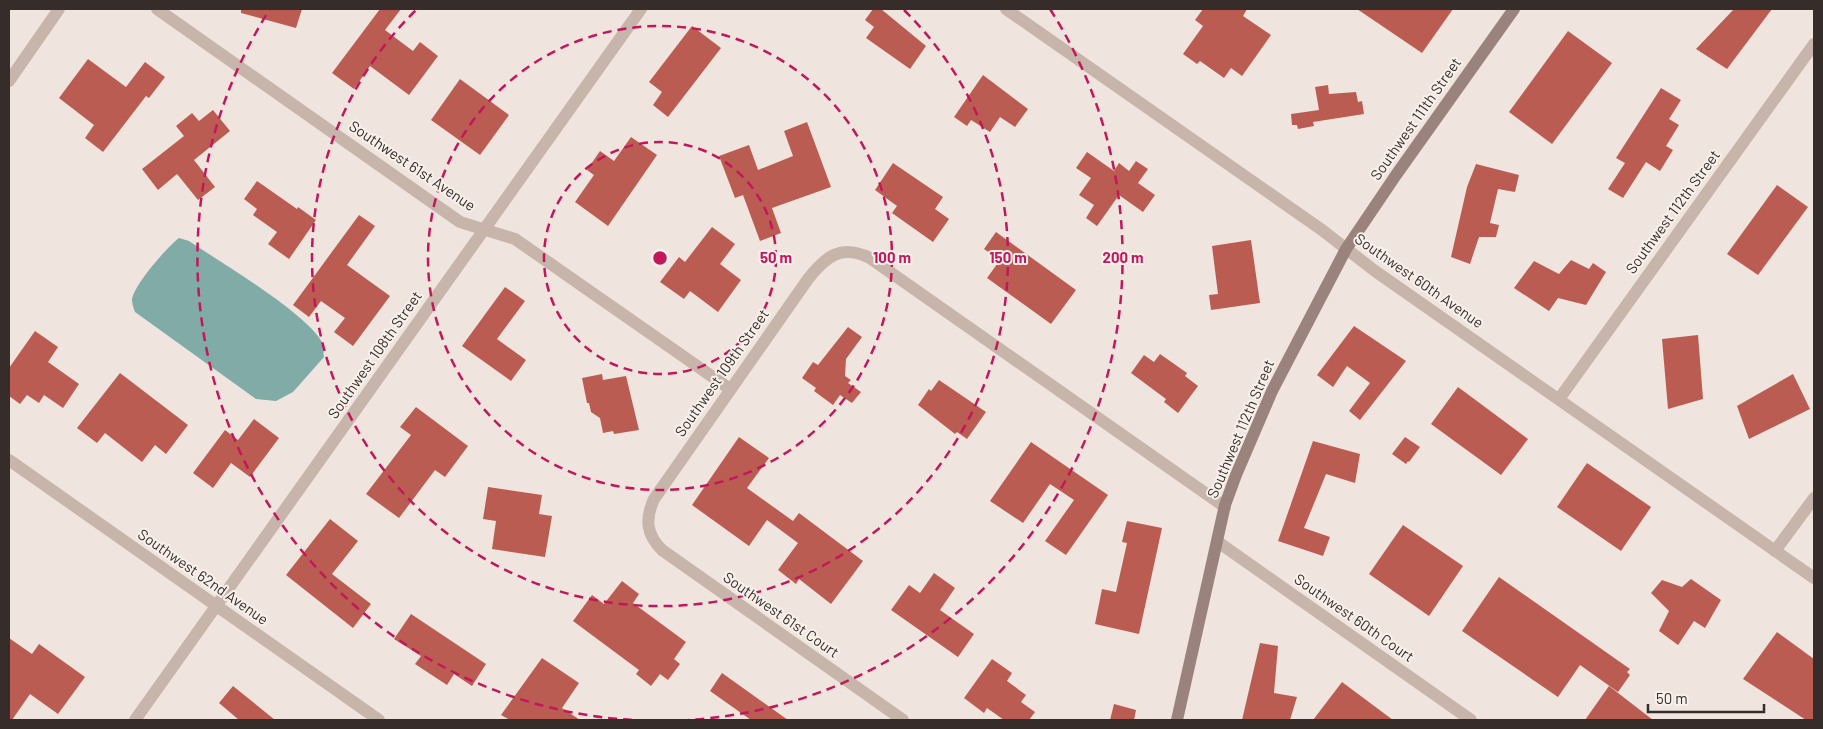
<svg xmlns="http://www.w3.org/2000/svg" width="1823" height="729" font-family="Barlow,sans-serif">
  <rect width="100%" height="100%" fill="#f0e5de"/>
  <path fill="#80aba6" d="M179 238 189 241C220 262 305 312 322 342 324 346 323 352 324 357L293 392 276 401 256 399 135 312C134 309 132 304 132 300 133 286 167 247 179 238Z"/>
  <g fill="#bb5c52">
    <polygon points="241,9 302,9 296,28 241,13"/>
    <polygon points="380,9 401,9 385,30 413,51 420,42 438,56 409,95 370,66 354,89 332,73"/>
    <polygon points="873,9 881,9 926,46 910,69 866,38 874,27 865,20"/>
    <polygon points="1203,9 1247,9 1243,16 1271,35 1242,76 1231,68 1224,78 1200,61 1197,64 1183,54 1203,26 1195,20"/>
    <polygon points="1357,9 1453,9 1422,53"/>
    <polygon points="1734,9 1772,9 1727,69 1696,49"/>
    <polygon points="692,26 721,48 668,117 653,105 662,92 649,82"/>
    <polygon points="1568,31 1612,63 1552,144 1509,112"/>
    <polygon points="88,59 126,87 145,62 165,77 149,98 146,96 103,152 85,138 94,125 59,98"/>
    <polygon points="983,75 1028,109 1015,127 1000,117 990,132 971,120 967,126 954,117"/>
    <polygon points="460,79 509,115 480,155 431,120"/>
    <polygon points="1328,85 1329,94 1356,92 1358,102 1362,101 1364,114 1313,122 1314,126 1298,129 1297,125 1292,125 1291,114 1319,110 1315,87"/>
    <polygon points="1661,88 1681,100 1669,119 1679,125 1666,146 1673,150 1660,171 1646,162 1623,198 1608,189 1625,163 1616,158"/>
    <polygon points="213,110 230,131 194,160 215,187 198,200 177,174 158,190 142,169 184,136 176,126 192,113 199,121"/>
    <polygon points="807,122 831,187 772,208 781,233 760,241 743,195 735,198 719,156 749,145 758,170 793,156 784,131"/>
    <polygon points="631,137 657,155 608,226 575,202 594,175 587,170 600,151 614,161"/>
    <polygon points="1087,152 1114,171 1119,163 1129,171 1136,161 1148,169 1138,183 1155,195 1143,212 1119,195 1097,226 1086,218 1094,205 1079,195 1091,178 1076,168"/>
    <polygon points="893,163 943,197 935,209 949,219 933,242 892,213 897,206 875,190"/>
    <polygon points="1476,164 1519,175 1515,192 1498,189 1490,223 1499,225 1496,237 1479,237 1470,264 1451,257 1467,187"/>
    <polygon points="257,181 297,209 298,207 316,220 289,259 268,244 277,232 253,215 257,209 244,199"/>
    <polygon points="1777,185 1808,207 1758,275 1727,254"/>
    <polygon points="359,215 375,226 347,265 390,296 353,346 334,332 345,318 321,301 309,317 293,305"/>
    <polygon points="712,227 735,244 720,264 741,280 718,312 690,291 684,299 660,282 679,257 685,262"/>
    <polygon points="996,232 1076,290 1051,324 987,278 1000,260 984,249"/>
    <polygon points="1251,240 1260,303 1211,310 1209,295 1218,294 1212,246"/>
    <polygon points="1571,260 1589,269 1593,263 1606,272 1586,305 1558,298 1549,311 1514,288 1534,261 1559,274"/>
    <polygon points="505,287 525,301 497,339 526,360 511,381 462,346"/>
    <polygon points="1354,326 1406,361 1360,420 1349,411 1370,383 1347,366 1333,387 1317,375"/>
    <polygon points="848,327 862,337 846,359 845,376 851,380 848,383 861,392 852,403 840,395 833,405 814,391 816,388 802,378 813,362 818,365"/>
    <polygon points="35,331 58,347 48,362 79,384 63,408 44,395 39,403 27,395 20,404 9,396 9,368"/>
    <polygon points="1698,335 1703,399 1668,409 1662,339"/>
    <polygon points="1160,354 1187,373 1185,376 1198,386 1178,413 1164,402 1166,399 1131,373 1144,355 1154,362"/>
    <polygon points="120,373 188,425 166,454 155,445 142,462 105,433 97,443 77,428"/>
    <polygon points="602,374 603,380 626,376 639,430 614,434 613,431 603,433 600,418 591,412 589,403 587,403 582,378"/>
    <polygon points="1793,374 1810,409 1749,439 1737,406"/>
    <polygon points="939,380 986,412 967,439 957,432 955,434 918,405 929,389 931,391"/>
    <polygon points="1458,387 1528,439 1501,475 1431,424"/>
    <polygon points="416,407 468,446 445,477 435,470 399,518 366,494 411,435 400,427"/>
    <polygon points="254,419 279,438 250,477 231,463 213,488 193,473 225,430 238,440"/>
    <polygon points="739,437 769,458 747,488 793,521 799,513 863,561 831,604 799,579 796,584 778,570 798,543 767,520 749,546 692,505"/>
    <polygon points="1405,437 1420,447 1409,462 1408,461 1406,464 1392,454"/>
    <polygon points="1313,441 1360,454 1355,483 1326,474 1304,528 1330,537 1323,556 1278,541"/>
    <polygon points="1031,442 1108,495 1066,555 1045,541 1074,500 1050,484 1023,523 990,501"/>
    <polygon points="1587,463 1651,507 1621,551 1557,507"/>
    <polygon points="488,487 542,495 539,514 552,516 545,557 492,549 496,521 483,519"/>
    <polygon points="330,519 358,541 332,574 371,604 353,628 286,575"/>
    <polygon points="1127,521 1162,528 1139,634 1095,624 1102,589 1116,592 1127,543 1122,542"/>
    <polygon points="1403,525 1463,566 1429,616 1369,574"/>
    <polygon points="934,573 955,588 940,610 974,634 958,657 891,610 909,585 920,593"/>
    <polygon points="1499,577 1630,669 1627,672 1630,675 1618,692 1580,665 1558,697 1462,631"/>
    <polygon points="1691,579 1721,600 1705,628 1694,621 1678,645 1659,631 1669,611 1651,593 1662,580 1682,587"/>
    <polygon points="622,581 639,594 633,603 686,642 674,659 680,664 668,680 660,674 651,686 636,674 639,670 573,621 592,595 604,604"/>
    <polygon points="411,614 486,664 472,686 454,674 447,685 415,664 421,656 394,639"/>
    <polygon points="1777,632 1814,659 1814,720 1806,720 1743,679"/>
    <polygon points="9,638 32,654 39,644 85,677 58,714 30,694 12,720 9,720"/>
    <polygon points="1260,643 1278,646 1274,693 1297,697 1290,720 1242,720"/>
    <polygon points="542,658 579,683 562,708 580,720 510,720 501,715"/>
    <polygon points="992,659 1012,673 1007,681 1026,695 1021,702 1035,712 1029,720 1004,720 987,708 984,713 964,698"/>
    <polygon points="722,673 788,720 751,720 710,691"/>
    <polygon points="1342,682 1393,720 1313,720"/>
    <polygon points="233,686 275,720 239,720 219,703"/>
    <polygon points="1609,686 1653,720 1585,720"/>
    <polygon points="1114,704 1136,710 1134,720 1110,720"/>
  </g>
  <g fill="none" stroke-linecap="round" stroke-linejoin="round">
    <g stroke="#c7b4ab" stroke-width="12">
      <polyline points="157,9 460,222 515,239 730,389"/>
      <polyline points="1006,9 1322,230 1375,271 1814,578"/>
      <polyline points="9,81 59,9"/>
      <polyline points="1559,399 1814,44"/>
      <polyline points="1218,542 1471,720"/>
      <polyline points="1775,551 1814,498"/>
      <polyline points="135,720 641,9"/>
      <path d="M903 720 662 550C646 534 645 519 654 499L808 279C826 256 841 244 870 258L1225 507"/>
    </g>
    <polyline stroke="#c7b4ab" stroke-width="12" points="9,460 379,720"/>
    <polyline stroke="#9b837d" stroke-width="12" points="1177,720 1225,505 1236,475 1272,391 1346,249 1396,175 1514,9"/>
  </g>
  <g fill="none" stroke="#c2185b" stroke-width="2.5" stroke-dasharray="9 6">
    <circle cx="660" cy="258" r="116"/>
    <circle cx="660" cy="258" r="232"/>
    <path d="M904 10A348 348 0 1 1 416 10"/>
    <path d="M632 720A463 463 0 0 1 270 9M1050 9A463 463 0 0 1 688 720"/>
  </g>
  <g text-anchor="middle" stroke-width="4" stroke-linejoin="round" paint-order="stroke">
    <g font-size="15" fill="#362c2a" stroke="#f8f0ea">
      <text transform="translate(1416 119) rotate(-55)" y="5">Southwest 111th Street</text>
      <text transform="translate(412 166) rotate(34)" y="5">Southwest 61st Avenue</text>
      <text transform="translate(1673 212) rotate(-54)" y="5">Southwest 112th Street</text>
      <text transform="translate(1419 281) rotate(35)" y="5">Southwest 60th Avenue</text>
      <text transform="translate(375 355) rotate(-55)" y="5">Southwest 108th Street</text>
      <text transform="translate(722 373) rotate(-55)" y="5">Southwest 109th Street</text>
      <text transform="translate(1241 429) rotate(-67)" y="5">Southwest 112th Street</text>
      <text transform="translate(203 577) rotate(35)" y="5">Southwest 62nd Avenue</text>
      <text transform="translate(781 615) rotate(35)" y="5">Southwest 61st Court</text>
      <text transform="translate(1354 618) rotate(35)" y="5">Southwest 60th Court</text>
    </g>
  </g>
  <circle cx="660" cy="258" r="8" fill="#c2185b" stroke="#f8f0ea" stroke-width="2.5"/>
  <g font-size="15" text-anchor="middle" font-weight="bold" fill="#c2185b" stroke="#f8f0ea" stroke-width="4" stroke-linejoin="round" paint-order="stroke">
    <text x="776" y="263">50 m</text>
    <text x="892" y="263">100 m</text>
    <text x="1008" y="263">150 m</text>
    <text x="1123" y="263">200 m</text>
  </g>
  <rect width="1823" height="729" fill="none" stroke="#362c2a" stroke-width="20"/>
  <path d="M1648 704v8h116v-8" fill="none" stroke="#362c2a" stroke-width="2.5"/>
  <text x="1656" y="704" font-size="15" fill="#362c2a" stroke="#f8f0ea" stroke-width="4" paint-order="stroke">50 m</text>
</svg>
